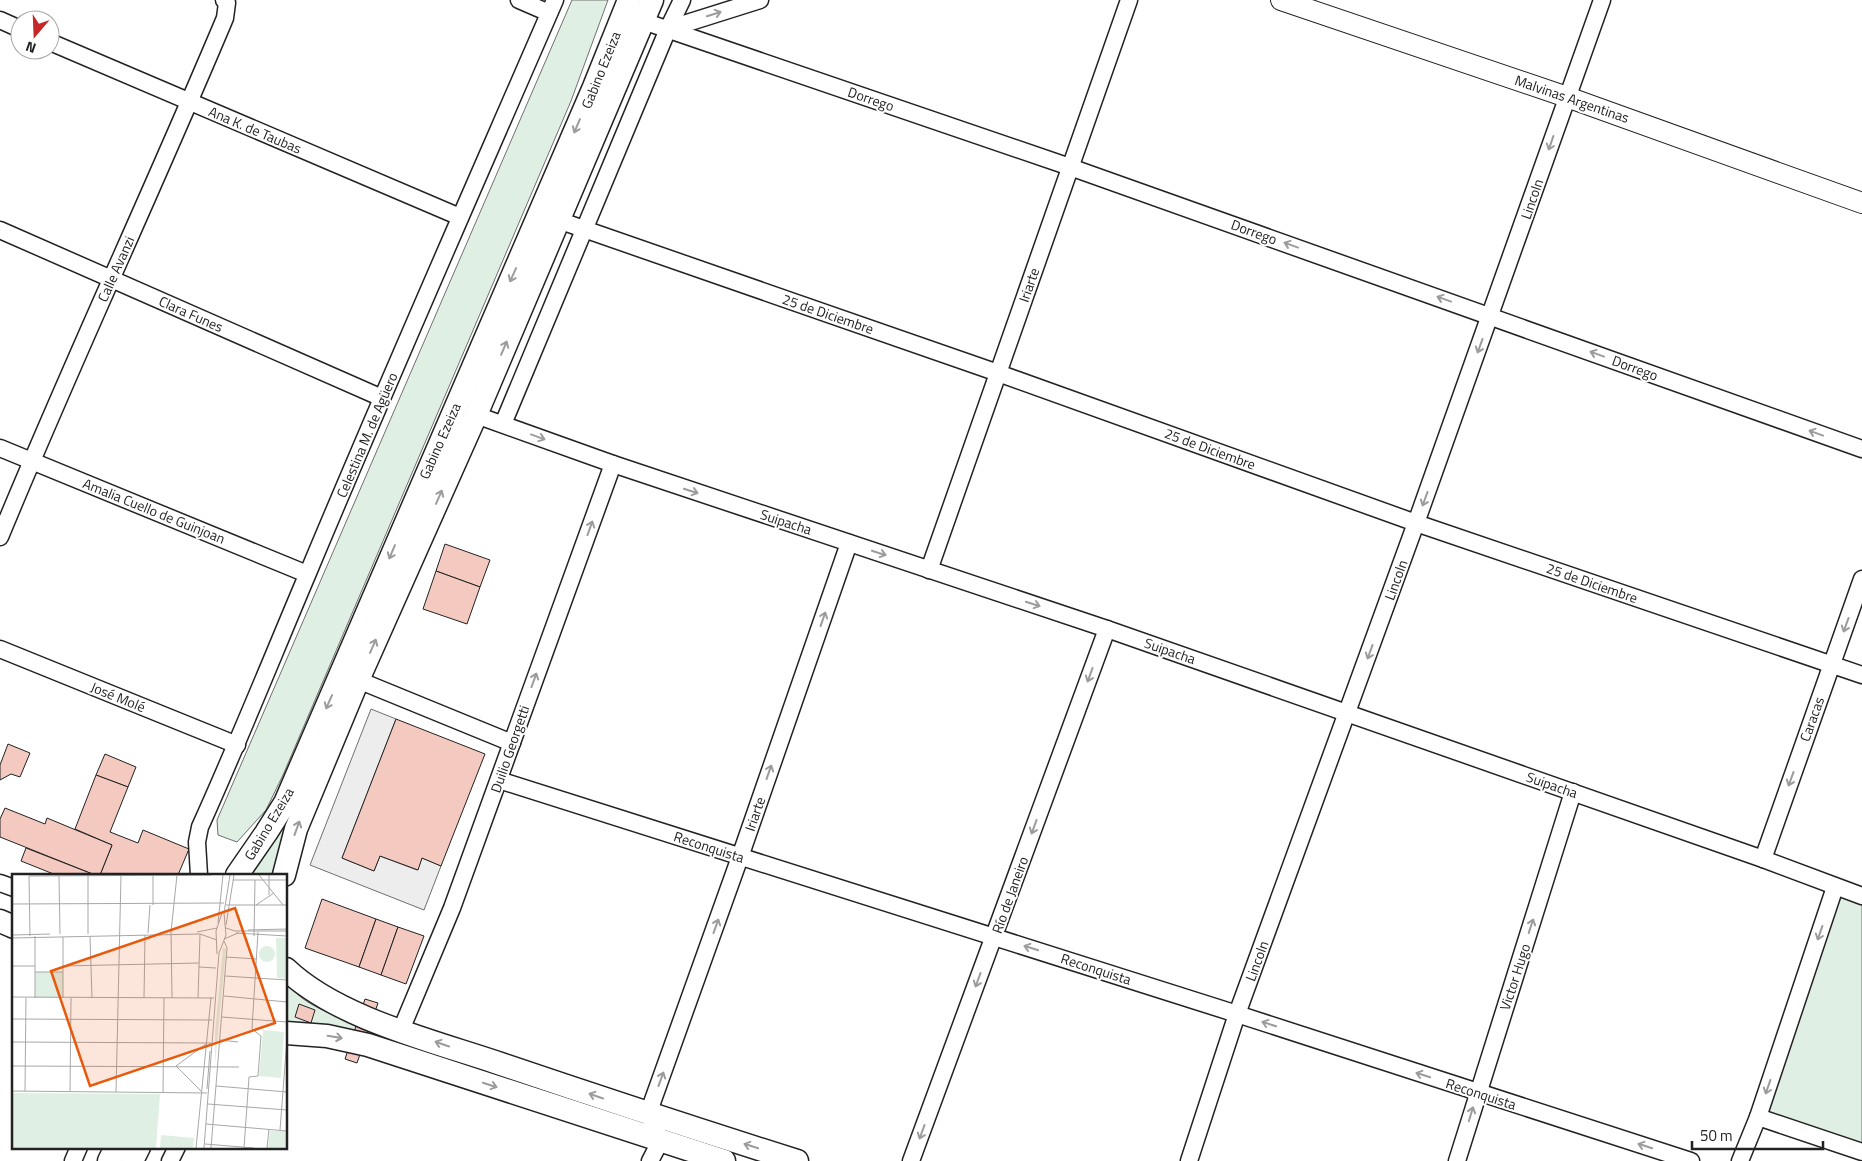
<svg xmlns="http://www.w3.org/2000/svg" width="1862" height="1161" font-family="'Titillium Web',sans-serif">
  <rect width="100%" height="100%" fill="#fff"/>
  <g fill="#e0efe3" stroke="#6f6f6f">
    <polygon points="572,0 608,0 571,101 283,775 266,810 237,842 218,835 217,820"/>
    <polygon points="290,818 273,875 248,875 250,872"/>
    <polygon points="1835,887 1862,896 1862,1152 1758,1117"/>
    <path d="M286 987H290C309 1009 343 1018 369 1028L366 1039 286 1025Z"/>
  </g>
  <polygon fill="#ededed" stroke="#6f6f6f" points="371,709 396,719 342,858 374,871 380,856 417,870 422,858 441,866 424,910 310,865"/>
  <g fill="#f3c9c0" stroke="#222">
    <polygon points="445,544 490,560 480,587 436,571"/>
    <polygon points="436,571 480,587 467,624 423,609"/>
    <polygon points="396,719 485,754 441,866 422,858 418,870 380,856 374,871 342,858"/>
    <polygon points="8,744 30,753 20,777 11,774 0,780 0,765"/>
    <polygon points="105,754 136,767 128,787 96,775"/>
    <polygon points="96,775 128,787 110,832 138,843 143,830 189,849 178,875 100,875 112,845 75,829"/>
    <polygon points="5,808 45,824 47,818 112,845 100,875 95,875 0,837 0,819"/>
    <polygon points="26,848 95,875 56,875 21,861"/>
    <polygon points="322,899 376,919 359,967 305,948"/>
    <polygon points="376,919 398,927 381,975 359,967"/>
    <polygon points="398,927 424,936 406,984 381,975"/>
    <polygon points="365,999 378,1003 357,1063 345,1059"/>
    <polygon points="299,1004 315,1010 311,1023 295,1017"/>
  </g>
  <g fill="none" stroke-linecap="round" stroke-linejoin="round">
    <g stroke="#222" stroke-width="19">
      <g id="minor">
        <polyline points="519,0 549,13"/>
        <polyline points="0,20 20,29"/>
        <polyline points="643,21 1070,167 1862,449"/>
        <polyline points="668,29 760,0"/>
        <polyline points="50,42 460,217"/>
        <polyline points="558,220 998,373 1416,523 1862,675"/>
        <polyline points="0,230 382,398"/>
        <polyline points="476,415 613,464 1107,629 1763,859 1862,896"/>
        <polyline points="503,424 668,29 682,0"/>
        <polyline points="0,448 307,574"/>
        <path d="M0 537C72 362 152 192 225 18L227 3 224 0"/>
        <polyline points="929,570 1129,0"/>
        <polyline points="0,649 237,745"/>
        <polyline points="358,680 512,743"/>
        <polyline points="499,780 1237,1014 1691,1161"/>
        <polyline points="1763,859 1862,579"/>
        <path d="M199 875 197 842 200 827C238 743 272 658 308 573 388 381 472 191 555 0"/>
        <polyline points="0,883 14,888"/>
        <polyline points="401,1030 452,908 613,464"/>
        <polyline points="1758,1117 1862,1152"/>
        <polyline points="73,1161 79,1147"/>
        <polyline points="170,1161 177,1147"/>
        <polyline points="650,1161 661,1140 648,1114 740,857 849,543"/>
        <polyline points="911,1161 1107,629"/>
        <polyline points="1189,1161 1237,1014 1416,523 1602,0"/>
        <polyline points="1457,1161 1573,792"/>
        <polyline points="1740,1161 1758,1117 1835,887"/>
      </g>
    </g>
    <g stroke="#222" stroke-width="22">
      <polyline id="tertiary" points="1281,0 1567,97 1862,203"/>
    </g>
    <g stroke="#222" stroke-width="25">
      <g id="secondary">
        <polyline points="237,875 266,833 285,803 594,87 629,0"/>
        <polyline points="284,875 296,829 358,680 476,415 652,0"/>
        <polyline points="0,921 14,927"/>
        <path d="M286 969C336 1017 429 1040 495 1062 595 1096 696 1129 797 1161"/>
        <polyline points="286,1033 327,1036 368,1045 724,1161"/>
        <polyline points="109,1161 116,1147"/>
        <polyline points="132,1161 139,1147"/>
      </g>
    </g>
    <use href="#minor" stroke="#fff" stroke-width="16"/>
    <use href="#tertiary" stroke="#fff" stroke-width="20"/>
    <use href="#secondary" stroke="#fff" stroke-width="22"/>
  </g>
  <defs><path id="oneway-shaft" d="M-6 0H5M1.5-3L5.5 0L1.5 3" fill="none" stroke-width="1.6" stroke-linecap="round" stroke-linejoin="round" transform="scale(1.25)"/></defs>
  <g stroke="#9c9c9c">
    <use href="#oneway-shaft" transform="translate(714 14) rotate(-17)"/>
    <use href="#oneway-shaft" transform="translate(577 126) rotate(113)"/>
    <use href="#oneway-shaft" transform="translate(1551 143) rotate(109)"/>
    <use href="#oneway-shaft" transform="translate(1291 245) rotate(-160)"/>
    <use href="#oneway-shaft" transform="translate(513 275) rotate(114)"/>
    <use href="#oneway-shaft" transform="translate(1444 299) rotate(-160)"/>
    <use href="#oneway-shaft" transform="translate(1480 346) rotate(110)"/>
    <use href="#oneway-shaft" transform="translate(504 348) rotate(-67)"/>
    <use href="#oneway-shaft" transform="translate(1597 354) rotate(-160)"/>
    <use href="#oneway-shaft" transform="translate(1816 433) rotate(-160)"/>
    <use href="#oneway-shaft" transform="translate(538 437) rotate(20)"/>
    <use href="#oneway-shaft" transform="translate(691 491) rotate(18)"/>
    <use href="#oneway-shaft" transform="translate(439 497) rotate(-66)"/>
    <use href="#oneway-shaft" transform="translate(1425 499) rotate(110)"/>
    <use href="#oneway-shaft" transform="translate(590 528) rotate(-70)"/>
    <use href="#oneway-shaft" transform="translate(392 552) rotate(113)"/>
    <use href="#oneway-shaft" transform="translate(879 553) rotate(18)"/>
    <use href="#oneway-shaft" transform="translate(1033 604) rotate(18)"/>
    <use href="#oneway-shaft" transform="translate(823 619) rotate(-71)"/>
    <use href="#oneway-shaft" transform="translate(1846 625) rotate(110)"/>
    <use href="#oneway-shaft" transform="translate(373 646) rotate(-66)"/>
    <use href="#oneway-shaft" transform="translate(1370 652) rotate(110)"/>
    <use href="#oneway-shaft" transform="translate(1090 675) rotate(110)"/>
    <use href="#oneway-shaft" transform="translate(534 680) rotate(-70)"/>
    <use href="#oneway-shaft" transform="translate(329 702) rotate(114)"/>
    <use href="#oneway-shaft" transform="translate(769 772) rotate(-71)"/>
    <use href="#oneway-shaft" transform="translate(1791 779) rotate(110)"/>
    <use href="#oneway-shaft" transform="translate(1034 827) rotate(110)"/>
    <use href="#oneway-shaft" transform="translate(297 828) rotate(-70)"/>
    <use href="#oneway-shaft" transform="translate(716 926) rotate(-70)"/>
    <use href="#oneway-shaft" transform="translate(1531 926) rotate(-72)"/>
    <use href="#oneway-shaft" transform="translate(1820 933) rotate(109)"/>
    <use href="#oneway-shaft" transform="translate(1031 948) rotate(-162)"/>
    <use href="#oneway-shaft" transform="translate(978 980) rotate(110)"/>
    <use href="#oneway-shaft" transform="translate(1269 1024) rotate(-162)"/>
    <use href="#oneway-shaft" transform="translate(335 1037) rotate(9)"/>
    <use href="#oneway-shaft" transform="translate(442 1044) rotate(-161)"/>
    <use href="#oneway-shaft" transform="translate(1423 1075) rotate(-162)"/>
    <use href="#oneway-shaft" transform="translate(661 1079) rotate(-70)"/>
    <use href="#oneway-shaft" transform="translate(490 1085) rotate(18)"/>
    <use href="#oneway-shaft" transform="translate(1768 1087) rotate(109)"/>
    <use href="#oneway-shaft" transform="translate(596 1096) rotate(-161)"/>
    <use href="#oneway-shaft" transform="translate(1471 1114) rotate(-73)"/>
    <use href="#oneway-shaft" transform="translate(922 1132) rotate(110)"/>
    <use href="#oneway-shaft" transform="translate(751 1146) rotate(-162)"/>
    <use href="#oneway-shaft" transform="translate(1645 1146) rotate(-162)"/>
  </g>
  <g text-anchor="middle" stroke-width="4" stroke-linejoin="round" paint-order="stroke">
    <g font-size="14" fill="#222" stroke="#fff">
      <text transform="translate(601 70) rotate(-68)" y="5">Gabino Ezeiza</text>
      <text transform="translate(871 99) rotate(19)" y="5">Dorrego</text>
      <text transform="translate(1572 99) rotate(19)" y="5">Malvinas Argentinas</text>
      <text transform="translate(255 130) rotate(23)" y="5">Ana K. de Taubas</text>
      <text transform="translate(1532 199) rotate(-71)" y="5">Lincoln</text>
      <text transform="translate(1254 232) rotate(20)" y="5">Dorrego</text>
      <text transform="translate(116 269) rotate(-66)" y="5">Calle Avanzi</text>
      <text transform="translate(1029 285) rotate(-71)" y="5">Iriarte</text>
      <text transform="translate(191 314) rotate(24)" y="5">Clara Funes</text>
      <text transform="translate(828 314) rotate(19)" y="5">25 de Diciembre</text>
      <text transform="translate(1635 368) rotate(20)" y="5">Dorrego</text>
      <text transform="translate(367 435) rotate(-67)" y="5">Celestina M. de Agüero</text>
      <text transform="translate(440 441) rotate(-66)" y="5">Gabino Ezeiza</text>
      <text transform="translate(1210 449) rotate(20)" y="5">25 de Diciembre</text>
      <text transform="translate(154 511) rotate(22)" y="5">Amalia Cuello de Guinjoan</text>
      <text transform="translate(786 522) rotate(18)" y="5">Suipacha</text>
      <text transform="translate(1396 580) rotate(-70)" y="5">Lincoln</text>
      <text transform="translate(1592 583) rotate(19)" y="5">25 de Diciembre</text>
      <text transform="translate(1170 651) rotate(19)" y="5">Suipacha</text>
      <text transform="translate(118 697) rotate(22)" y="5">José Molé</text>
      <text transform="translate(1812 719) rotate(-70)" y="5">Caracas</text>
      <text transform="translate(510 749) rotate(-71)" y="5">Duilio Georgetti</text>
      <text transform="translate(1552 785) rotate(19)" y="5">Suipacha</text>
      <text transform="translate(755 814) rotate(-71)" y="5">Iriarte</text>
      <text transform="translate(269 824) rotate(-59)" y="5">Gabino Ezeiza</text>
      <text transform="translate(709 847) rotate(18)" y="5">Reconquista</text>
      <text transform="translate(1010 895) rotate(-70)" y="5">Río de Janeiro</text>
      <text transform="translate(1257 961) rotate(-70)" y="5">Lincoln</text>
      <text transform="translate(1096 969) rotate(18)" y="5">Reconquista</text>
      <text transform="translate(1515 977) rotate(-72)" y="5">Victor Hugo</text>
      <text transform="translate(1481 1094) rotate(18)" y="5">Reconquista</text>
    </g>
  </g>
  <g transform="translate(12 874)">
    <rect width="275" height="275" fill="#fff"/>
    <path d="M264 64H275V105L265 104ZM247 80a8 8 0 1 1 16 0a8 8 0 1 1-16 0ZM211 73 214 75 203 191V158ZM23 98H51V124H23ZM251 156 272 158 269 204 247 202ZM0 219 148 220 144 274H0ZM258 257H275V274H256ZM149 261 182 264 181 274H148Z" fill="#e0efe3"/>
    <path fill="none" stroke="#a7a7a7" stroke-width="1" d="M76 1V60M247 1 271 31M17 2 199 1M17 2 18 62M47 2 48 60M221 6H275M257 21V1M0 30 212 29M141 31V1M214 31H275M244 31 262 19M206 49 211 1M214 51 222 1M214 54 223 57H275M236 56 275 55M185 58 205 54M136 59 138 31M224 59 275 62M0 61 38 60M23 62V124M78 62 80 124M242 62 243 6M51 63V124M0 64 188 60 205 66M212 65 226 59M205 80 204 57 210 39M214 83 245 85M0 92H23M51 92 187 89M187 93 204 94M23 98H51M213 102 275 106M212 122 275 128M0 123 202 124M132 124 133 61M160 124 159 58 165 1M186 124 188 60M210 143 275 148M0 145 200 146M208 166 226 168M0 168 199 169M0 192 227 193M204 212 275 218M195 215 198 177M0 217 195 219M13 217 14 124M58 217 59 124M104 218 109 1M190 218 164 192 194 170M151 219 152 124M196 230 275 236M194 250 275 257M268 256 275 165M193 270 242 274M184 274 199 124M192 274 207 79 214 61 212 39 218 1M199 274 215 74 212 67M232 274 237 203 246 202 249 162 240 155 246 58M255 274 257 255"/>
    <path fill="#e8590c" fill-opacity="0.15" stroke="#e8590c" stroke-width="2.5" d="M223 34 263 149 78 212 39 97Z"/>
    <rect width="275" height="275" fill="none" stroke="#222" stroke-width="2.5"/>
  </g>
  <g transform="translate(35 35) rotate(199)"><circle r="24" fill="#ffffff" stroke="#a7a7a7"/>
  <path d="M0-4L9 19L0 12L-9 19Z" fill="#c62828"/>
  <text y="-8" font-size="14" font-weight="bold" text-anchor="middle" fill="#222222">N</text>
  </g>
  <path d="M1692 1141v8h131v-8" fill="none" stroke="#222222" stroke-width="2.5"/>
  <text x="1700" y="1141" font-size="15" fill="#222222" stroke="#ffffff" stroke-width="4" paint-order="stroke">50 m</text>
</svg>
